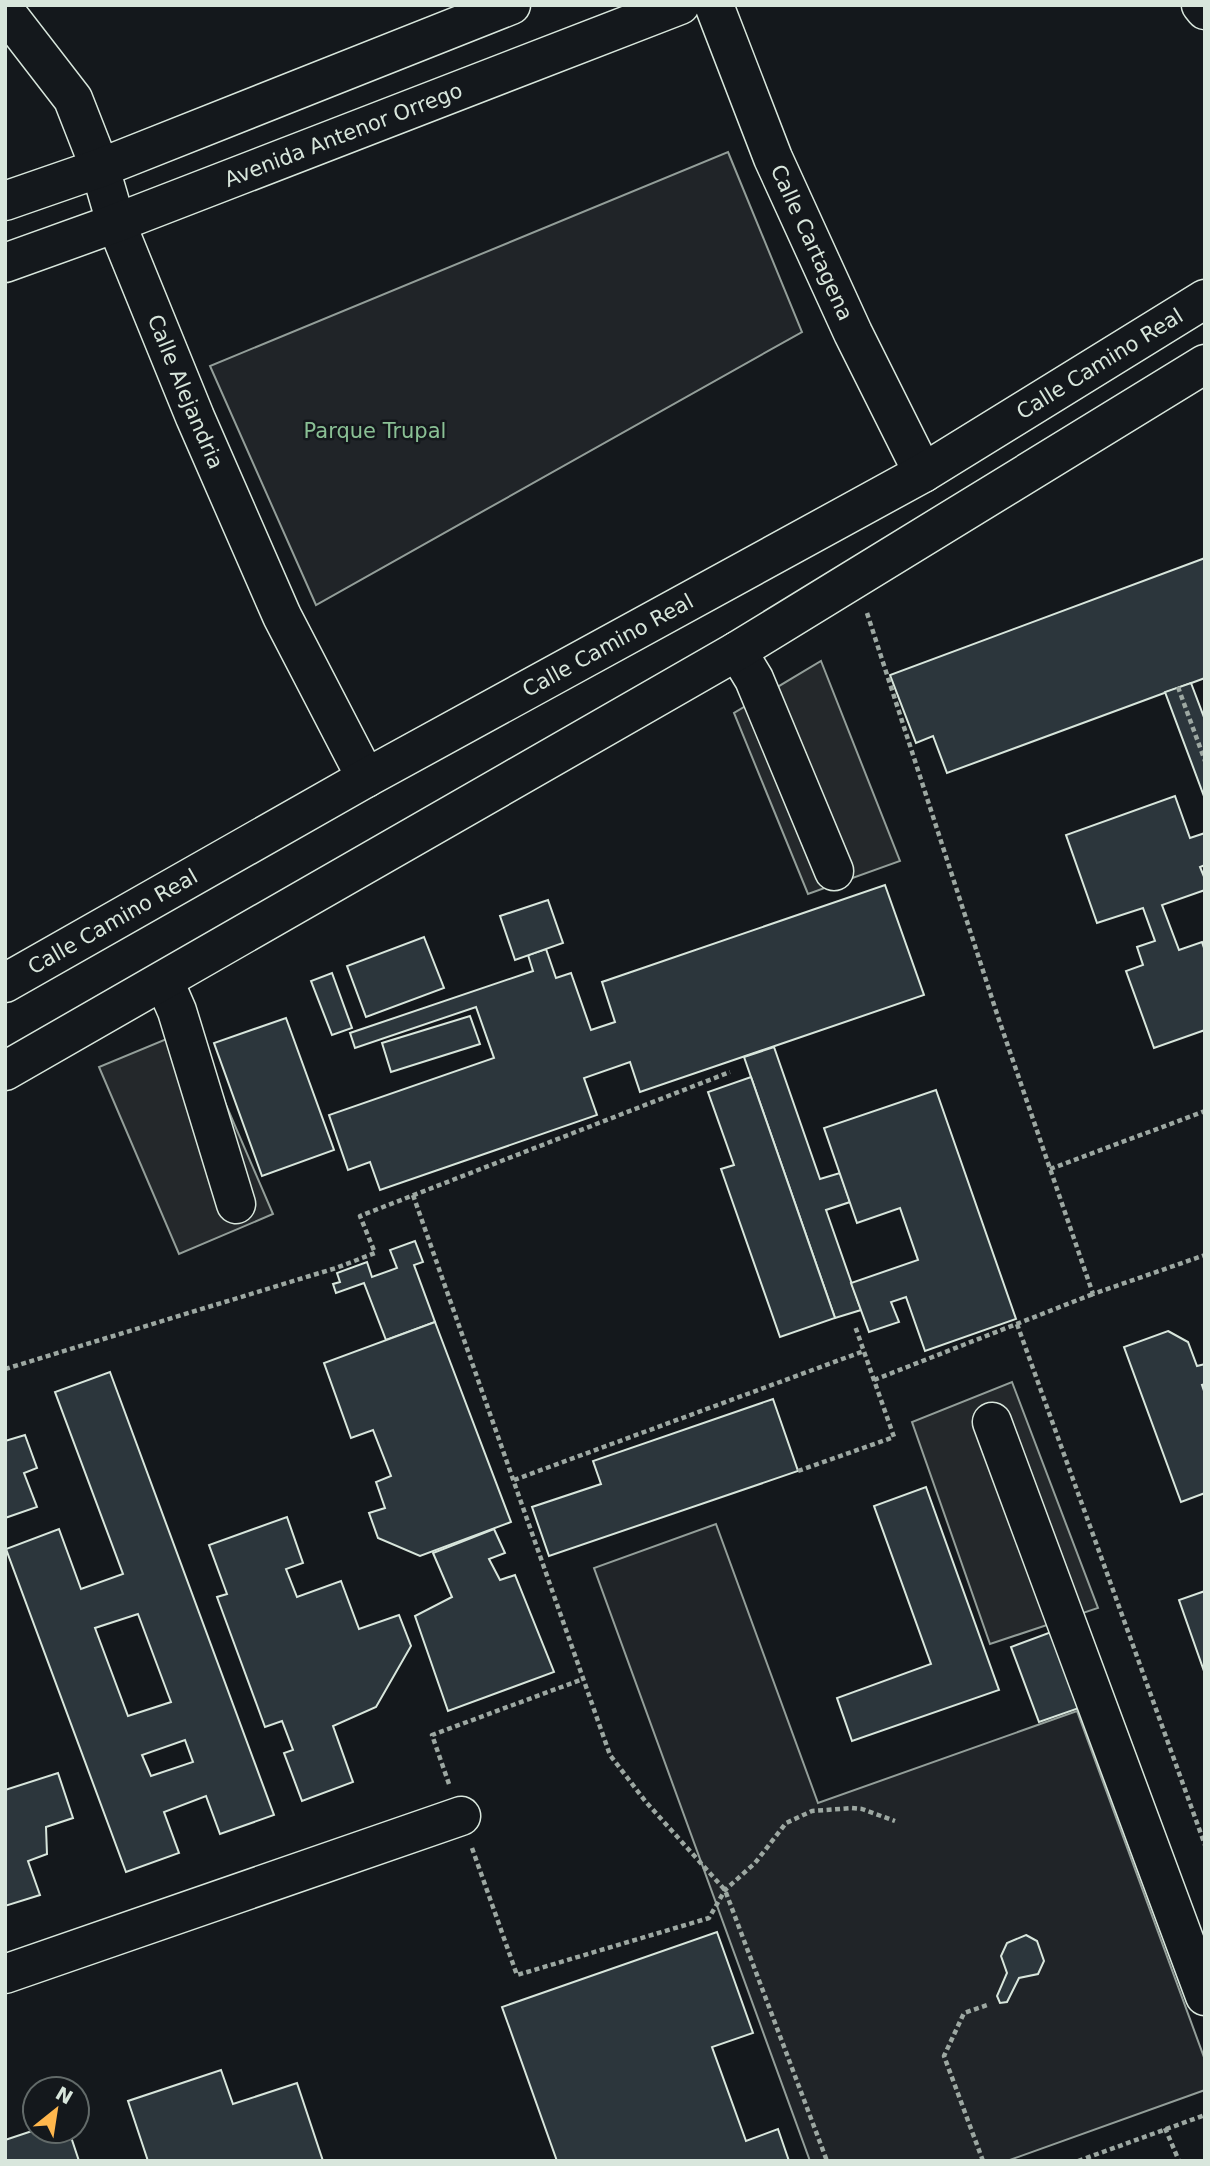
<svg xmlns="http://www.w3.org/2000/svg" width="1210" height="2166" font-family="'DejaVu Sans',sans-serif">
  <rect width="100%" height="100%" fill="#14181c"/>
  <g fill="#202428" stroke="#939e99" stroke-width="2">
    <polygon points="728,152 802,332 316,605 210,366"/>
    <polygon points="716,1524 818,1803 1077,1711 1205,2060 1205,2090 1007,2161 810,2161 594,1568"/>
  </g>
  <g fill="#24282b" stroke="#939e99" stroke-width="2">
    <polygon points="821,661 900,861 808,894 734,713"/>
    <polygon points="193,1028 273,1214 179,1254 99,1067"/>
    <polygon points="1012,1382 1098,1608 990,1644 912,1422"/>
  </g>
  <g fill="#2c363c" stroke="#d8e6dc" stroke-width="2" fill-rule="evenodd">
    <polygon points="1205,558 1205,678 947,773 933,736 916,743 890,675"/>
    <polygon points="1191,683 1205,720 1205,799 1165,692"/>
    <polygon points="1175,796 1190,838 1205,833 1205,865 1200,867 1205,879 1205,890 1162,905 1179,950 1202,942 1205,951 1205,1030 1154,1048 1126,971 1143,965 1137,947 1155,941 1143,908 1097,923 1066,835"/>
    <polygon points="885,885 924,995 640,1092 630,1062 584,1078 597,1115 380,1190 370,1162 348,1170 329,1115 494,1058 476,1007 355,1048 350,1033 533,971 528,955 546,949 556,978 571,973 591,1030 615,1022 602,982"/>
    <polygon points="548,900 563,943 515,960 500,916"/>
    <polygon points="424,937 444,988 366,1017 347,966"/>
    <polygon points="332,973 352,1028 332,1035 311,981"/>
    <polygon points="470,1016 480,1044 391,1072 382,1043"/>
    <polygon points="286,1018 334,1150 262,1176 214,1043"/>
    <polygon points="774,1047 820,1179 840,1173 850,1202 826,1210 861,1310 835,1318 744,1057"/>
    <polygon points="751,1077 835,1318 780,1337 721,1169 734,1165 708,1092"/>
    <polygon points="936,1090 1016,1319 925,1351 906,1297 891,1302 899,1322 869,1332 851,1283 918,1260 900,1208 857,1223 824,1128"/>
    <polygon points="415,1241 423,1262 414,1265 435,1322 386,1340 364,1283 336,1293 333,1284 340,1282 337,1273 367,1262 372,1277 397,1268 390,1250"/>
    <polygon points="435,1322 511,1522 420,1556 378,1538 369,1513 385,1508 376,1482 391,1476 373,1430 351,1438 324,1363"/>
    <polygon points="1168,1331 1188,1342 1197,1366 1205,1364 1205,1384 1202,1385 1205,1394 1205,1493 1181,1502 1124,1347"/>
    <path d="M110 1372 274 1815 220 1834 206 1796 164 1812 179 1853 126 1872 6 1549 59 1529 81 1589 123 1574 55 1392ZM138 1614 171 1702 128 1716 95 1628ZM185 1740 193 1762 151 1776 142 1755Z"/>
    <polygon points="773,1399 798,1471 549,1556 532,1507 601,1484 593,1461"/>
    <polygon points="25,1435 37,1468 24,1473 37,1507 5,1518 5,1441"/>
    <polygon points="926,1487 999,1690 852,1741 837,1698 931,1664 874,1506"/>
    <polygon points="287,1517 303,1563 286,1569 297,1597 341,1581 359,1629 399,1615 411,1646 376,1707 333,1726 353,1782 302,1801 284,1753 293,1750 282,1721 265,1727 217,1597 227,1594 209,1545"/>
    <polygon points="494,1529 505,1553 489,1559 500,1580 515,1575 554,1672 448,1711 415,1616 452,1597 433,1553"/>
    <polygon points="1205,1591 1205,1674 1179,1600"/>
    <polygon points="1054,1631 1082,1707 1039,1722 1011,1647"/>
    <polygon points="58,1773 73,1818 46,1827 47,1854 28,1861 40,1895 5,1906 5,1790"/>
    <polygon points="717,1932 753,2033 712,2047 746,2141 778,2129 789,2161 557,2161 502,2007"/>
    <polygon points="1026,1935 1037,1941 1044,1961 1038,1974 1019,1978 1007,2002 1000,2003 997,1996 1007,1973 1001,1956 1007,1943"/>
    <polygon points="221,2070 233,2104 297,2083 323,2161 148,2161 128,2101"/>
    <polygon points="35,2130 69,2131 79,2161 5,2161 5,2140"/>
  </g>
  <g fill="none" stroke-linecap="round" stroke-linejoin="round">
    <g stroke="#d8e6dc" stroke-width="41">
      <g id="minor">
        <path id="s1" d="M714 5 773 158 853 333 923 473"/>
        <polyline points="1201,5 1205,10"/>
        <path id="s2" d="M5 11 73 99 100 168 116 223 195 417 282 616 366 778"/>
        <polyline points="5,201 100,168 511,5"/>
        <path id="s3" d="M5 263 116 223 680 5"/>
        <polyline points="737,651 754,679 834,871"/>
        <polyline points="164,981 177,1011 236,1204"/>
        <path id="s4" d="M5 983 366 778 923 473 1205 299"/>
        <polyline points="5,1071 737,651 1205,364"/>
        <polyline points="992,1422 1205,1996"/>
        <polyline points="5,1974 461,1816"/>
      </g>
    </g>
    <g stroke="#9da8a2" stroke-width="4.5" stroke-dasharray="5 3.5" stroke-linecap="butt">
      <polyline points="867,613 998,1017 1093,1294 1205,1255"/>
      <polyline points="1178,687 1205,761"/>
      <polyline points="1050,1169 1205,1111"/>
      <polyline points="413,1195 610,1755 646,1802 725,1890 827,2161"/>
      <polyline points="1017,1324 1205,1845"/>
      <polyline points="5,1369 336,1268 375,1253 360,1216 730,1072"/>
      <polyline points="874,1380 1093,1294"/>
      <polyline points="798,1471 894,1437 855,1326"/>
      <polyline points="514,1480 864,1351"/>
      <polyline points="449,1784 432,1735 583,1679"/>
      <polyline points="472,1848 517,1975 709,1918 725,1890 755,1863 786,1823 812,1811 852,1808 862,1809 895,1821"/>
      <polyline points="1165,2128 1179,2161"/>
      <polyline points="983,2161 944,2056 964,2013 990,2004"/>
      <polyline points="1078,2161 1205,2115"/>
    </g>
    <use href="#minor" stroke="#14181c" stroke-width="38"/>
  </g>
  <g text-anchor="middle" stroke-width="5" stroke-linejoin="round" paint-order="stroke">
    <g font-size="21" fill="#d8e6dc" stroke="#14181c">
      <text dy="7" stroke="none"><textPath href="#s3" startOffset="362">Avenida Antenor Orrego</textPath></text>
      <text dy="7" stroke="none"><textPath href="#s1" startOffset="257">Calle Cartagena</textPath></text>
      <text dy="7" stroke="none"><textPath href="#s4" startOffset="1258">Calle Camino Real</textPath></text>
      <text dy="7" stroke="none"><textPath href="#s2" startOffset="425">Calle Alejandria</textPath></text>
      <text dy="7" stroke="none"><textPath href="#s4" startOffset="691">Calle Camino Real</textPath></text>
      <text dy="7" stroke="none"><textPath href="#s4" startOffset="124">Calle Camino Real</textPath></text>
    </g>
    <g font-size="21" fill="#8ac095" stroke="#14181c">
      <text x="375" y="438">Parque Trupal</text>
    </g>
  </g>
  <rect width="1210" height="2166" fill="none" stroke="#d8e6dc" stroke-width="14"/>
  <g transform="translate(56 2110) rotate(30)"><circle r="33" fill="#14181c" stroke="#626a69" stroke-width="2"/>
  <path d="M0-5L12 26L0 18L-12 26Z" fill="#ffb74d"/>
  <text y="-10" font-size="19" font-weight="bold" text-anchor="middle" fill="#d8e6dc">N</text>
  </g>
</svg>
